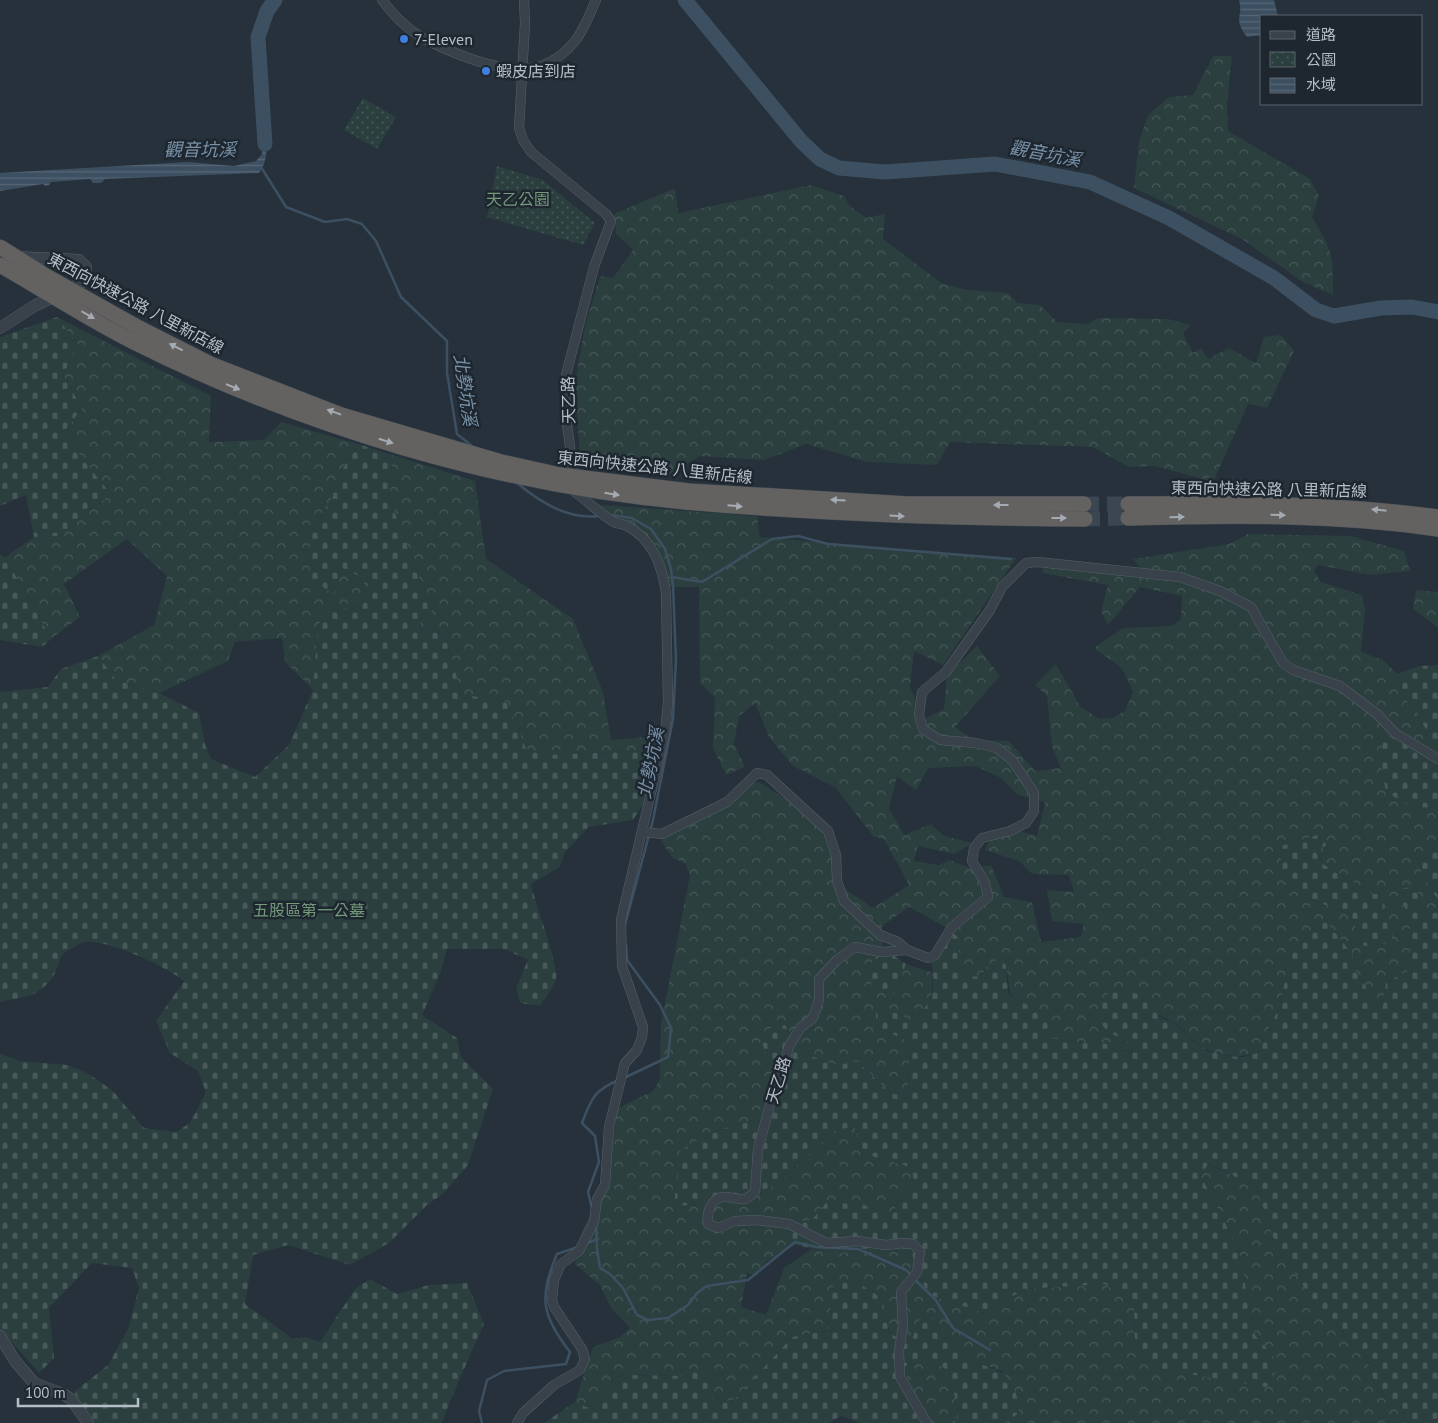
<svg xmlns="http://www.w3.org/2000/svg" width="1438" height="1423" font-family="'PT Sans','Noto Sans TC',sans-serif">
  <defs>
    <pattern id="forest-crowns" width="20" height="18" patternUnits="userSpaceOnUse" patternTransform="scale(1.25)"><rect width="20" height="18" fill="#2a3f3e"/><path d="M2 6a3 3 0 1 1 6 0M12 15a3 3 0 1 1 6 0" fill="none" stroke="#475958"/></pattern>
    <pattern id="cemetery-stones" width="16" height="16" patternUnits="userSpaceOnUse" patternTransform="scale(1.25)"><rect width="16" height="16" fill="#2a3f3e"/><path d="M2 7V4a2 2 0 0 1 4 0v3zM10 15v-3a2 2 0 0 1 4 0v3z" fill="#475958"/></pattern>
    <pattern id="park-dots" width="8" height="8" patternUnits="userSpaceOnUse" patternTransform="scale(1.25)"><rect width="8" height="8" fill="#2a3f3e"/><path d="M2 2h.1M6 6h.1" fill="none" stroke="#475958" stroke-width="1.8" stroke-linecap="round"/></pattern>
    <pattern id="water-rules" width="6" height="5" patternUnits="userSpaceOnUse" patternTransform="scale(1.25)"><rect width="6" height="5" fill="#3d5062"/><path d="M0 2.5h6" fill="none" stroke="#576777"/></pattern>
  </defs>
  <rect width="100%" height="100%" fill="#26313b"/>
  <g fill="url(#forest-crowns)" fill-rule="evenodd">
    <path d="M1213 56H1232L1227 104 1228 131 1310 179 1319 196 1312 217C1333 251 1333 256 1333 295L1303 282 1242 239 1134 188 1139 141 1148 115 1169 97 1193 95Z"/>
    <polygon points="811,185 844,196 850,206 866,218 885,214 883,239 943,284 968,290 1008,293 1017,303 1040,305 1057,322 1088,324 1097,318 1168,319 1191,325 1183,333 1193,353 1201,348 1208,359 1229,348 1256,363 1264,337 1281,335 1294,351 1267,408 1248,404 1213,482 1155,466 1129,467 1093,447 950,442 937,465 867,462 806,444 765,460 700,456 670,474 580,456 575,383 585,326 600,276 613,278 633,250 616,234 614,214 675,188 678,213"/>
    <polygon points="57,317 211,396 209,442 264,440 281,422 358,444 335,482 333,496 313,529 334,594 342,568 357,575 372,592 361,607 330,610 318,625 313,690 285,662 282,638 235,642 228,661 159,693 116,680 98,656 154,625 167,576 127,539 64,584 80,617 51,639 5,557 34,537 59,536 111,494 80,456 67,428 82,408 63,375 78,345"/>
    <polygon points="393,455 475,481 486,559 573,619 603,692 611,740 657,736 655,750 545,755 526,749 507,702 461,695 446,635 421,629 420,620 432,613 389,497"/>
    <path d="M601 505 757 516 760 537 1016 558 943 665 914 651 910 687 925 719 944 709 947 675 977 646 1000 676 955 727 973 740 1009 741 1035 771 1061 768 1052 747 1047 696 1035 685 1056 664 1080 706 1099 719 1112 718 1125 711 1133 692 1122 668 1094 648 1123 628 1172 626 1181 619 1182 596 1140 587 1108 625 1101 611 1108 585 1042 573 1044 564 1149 579 1133 559 1229 544 1248 534 1351 536 1404 551 1410 571 1369 575 1318 565 1314 571 1321 582 1362 595 1365 610 1361 652 1383 660 1397 674 1404 696 1428 732V746L1417 748 1412 807 1438 808V847L1417 853 1424 881 1437 898 1438 910 1411 923 1408 937 1412 964 1407 972 1386 982 1383 1006 1379 1008 1351 964 1318 931 1301 948 1292 945 1280 1006 1257 1053C1235 1059 1212 1056 1194 1041 1187 1036 1183 1029 1177 1024 1169 1019 1160 1018 1153 1010L1101 1026 1134 1045 1131 1054 1123 1048 1094 1041 1082 1043 1052 1038 1043 1011C1005 998 1012 1002 1006 965L989 964 981 976 966 978 955 965 947 928 909 907 882 926 883 948 894 994 906 964 933 973 931 1001 914 1022 897 1013 876 1027 908 1041 910 1048 908 1090 903 1095 891 1094 859 1062 832 1065 803 1052 785 1025 762 1043 775 1081 771 1109 761 1118 708 1133 675 1207 756 1196 778 1183 835 1130 855 1127 861 1153 911 1167 916 1186 900 1198 892 1215 861 1204 812 1220 792 1223 787 1235 795 1245 766 1262 757 1276 747 1273 741 1307 766 1315 784 1268 812 1249 836 1253 883 1249 912 1255 927 1294 984 1313 1025 1289 1105 1284 1134 1306 1135 1343 1277 1369 1273 1356 1255 1335 1238 1248 1201 1176 1207 1164 1256 1186 1275 1242 1315 1304 1342 1329 1346 1342 1366 1356 1377 1391 1404 1409 1405 1416 1401 1423H1004L1019 1413 1002 1371 965 1359 956 1342 918 1321 912 1340 906 1344 889 1332C884 1301 884 1295 853 1282L829 1291 831 1319 825 1331 792 1337 735 1399 716 1405 711 1393 686 1376 624 1375 612 1381 599 1404 586 1407 575 1402 593 1347 620 1337 630 1328 611 1308 600 1285 575 1264 582 1231 605 1186 618 1108 653 1091 660 1079 661 1024 690 875 685 863 673 858 661 841 676 827 711 813 739 784 759 782 810 814 830 842 838 884 873 908 909 885 884 839 873 836 835 787 793 766 769 737 755 703 739 716 734 744 745 767 726 775 713 748 715 698 700 683 699 587H668L651 542 599 514ZM976 766 1001 778 1018 795 1045 802 1037 836 1007 827 994 831 985 850 1019 861 1032 874 1069 875 1074 892 1047 890 1052 921 1084 924 1081 937 1041 942 1032 902 1004 897 991 865 970 868 949 860 939 865 914 861 918 846 954 854 973 843 944 836 931 824 904 835 889 808 897 777 916 790 928 768ZM1326 846 1315 851 1323 864 1372 894 1364 946 1350 914 1307 898 1278 847Z"/>
    <polygon points="1416,590 1438,592 1438,628 1413,609"/>
    <polygon points="916,1360 931,1360 949,1371 958,1411 955,1423 919,1423 904,1367"/>
  </g>
  <g fill="url(#cemetery-stones)">
    <polygon points="57,317 78,345 63,375 82,408 67,428 80,456 111,494 59,536 34,537 26,495 0,506 0,337"/>
    <path d="M358 444 393 455 389 497 432 613 420 620 421 629 446 635 461 694 507 702 526 749 545 755 655 750 646 799 633 820 589 827 565 852 560 867 531 884C535 903 559 966 556 979 554 987 545 998 540 1006L520 1003 516 988 528 960 504 949H447L440 974 422 1015 457 1038 461 1057 493 1089 468 1165 443 1194 427 1205 389 1243 350 1265 288 1245 253 1255 245 1304 293 1339 307 1337 320 1342 355 1289 370 1279 397 1294 429 1285 467 1283 484 1324C470 1357 454 1389 442 1423H92L74 1392 108 1365 128 1329 139 1288 132 1268 92 1263 49 1308 54 1358 39 1373 8 1338 0 1341V1053L19 1061 68 1065 89 1074 113 1091 144 1128 176 1132 190 1123 206 1092 198 1071 170 1053 156 1021 184 981C169 968 105 938 85 942 80 943 66 951 62 955 59 960 58 968 55 973 40 998 26 996 0 1002V692L48 687 61 669 98 656 116 680 159 693 199 713 205 744 211 759 255 777 289 745 313 690 318 625 330 610 361 607 372 592 357 575 342 568 334 594 312 580 308 558 313 529 333 496 335 482Z"/>
    <polygon points="0,554 5,557 51,639 42,647 0,640"/>
    <polygon points="1438,665 1438,808 1412,807 1386,792 1381,765 1383,742 1395,735 1417,748 1428,746 1428,732 1404,696 1397,674 1419,666"/>
    <polygon points="1324,833 1326,846 1315,851 1323,864 1372,894 1380,894 1395,942 1364,946 1350,914 1307,898 1285,879 1278,847"/>
    <polygon points="1438,847 1438,906 1437,898 1424,881 1417,853"/>
    <path d="M1416 885 1424 917 1438 910V1423H1401L1405 1416 1404 1409 1377 1391 1366 1356 1346 1342 1342 1329 1315 1304 1275 1242 1256 1186 1208 1164 1201 1176 1238 1248 1255 1335 1273 1356 1277 1369 1267 1387 1153 1368 1135 1343 1134 1306 1105 1284 1025 1289 984 1313 927 1294 912 1255 883 1249 836 1253 795 1245 787 1235 792 1223 812 1220 826 1203 861 1204 892 1215 900 1198 916 1186 910 1167 861 1153 855 1127 835 1130 778 1183 756 1196 674 1207 679 1152 708 1133 761 1118 771 1109 775 1081 762 1043 766 1029 785 1025 803 1052 832 1065 858 1062 891 1094 904 1095 908 1090 910 1048 908 1041 876 1027V1013H897L914 1022C934 998 937 988 930 957L947 928 962 941 955 965 966 977 981 976 989 964 998 959 1006 965 1008 992 1013 999 1043 1011 1055 1024 1049 1029 1053 1038 1082 1043 1094 1041 1123 1048 1131 1054 1134 1045C1118 1036 1090 1028 1100 1005 1104 996 1107 993 1116 989L1138 994 1161 1018 1175 1023 1193 1041 1208 1051 1227 1056 1243 1057 1257 1053 1280 1006 1292 945 1301 947 1299 932 1318 931 1323 918 1353 955 1351 964 1379 1008 1383 1006 1386 982 1407 972 1412 964 1408 937 1411 923 1398 890Z"/>
    <polygon points="883,948 906,964 894,994 873,989 867,969"/>
    <path d="M853 1282C884 1294 884 1301 889 1332L906 1344 912 1340 918 1321 929 1314 956 1342 965 1359C1001 1371 1016 1371 1019 1413L1004 1423H955L958 1411 949 1371C930 1360 924 1355 904 1367L919 1423H859L841 1416 829 1423H544L575 1402 586 1407 599 1404 612 1381 624 1375 686 1376 698 1369 715 1380 711 1393 716 1405 735 1399 792 1337 825 1331 831 1319 828 1291 839 1283Z"/>
  </g>
  <g fill="url(#park-dots)">
    <polygon points="363,98 396,117 377,149 344,130"/>
    <polygon points="497,166 543,180 595,223 583,245 487,217"/>
  </g>
  <g fill="url(#water-rules)">
    <path d="M1239 0H1274L1278 16H1262V35L1247 37C1232 16 1244 18 1239 0Z"/>
    <path d="M267 121C266 138 270 159 259 173L105 179 101 183H93L90 179 51 182 49 185 45 186 43 184 0 191V173L188 162 234 166 256 161 262 154 261 124Z"/>
  </g>
  <g fill="none" stroke-linecap="round" stroke-linejoin="round">
    <g stroke="#3d5062" stroke-width="2.5">
      <polyline points="261,167 286,207 325,222 347,219 362,224 376,241 401,297 447,341 447,373 457,434 472,446"/>
      <path d="M517 483C540 502 568 520 599 516"/>
      <polyline points="610,515 632,518 651,529 665,549 671,569 673,586 676,660 673,719 653,820 625,925"/>
      <polyline points="672,577 702,582 772,539 798,536 828,544 1011,559"/>
      <polyline points="624,1078 668,1057 671,1028 660,1005 627,960 626,945"/>
      <path d="M592 1209 588 1192 599 1162 595 1136 582 1123C591 1099 594 1090 619 1080"/>
      <polyline points="596,1224 597,1248 600,1268 610,1274 623,1288 637,1315 648,1320 668,1318 688,1305 697,1293 707,1286 748,1280 795,1242 816,1247 858,1249 906,1270 911,1275"/>
      <polyline points="585,1244 598,1239"/>
      <polyline points="914,1279 935,1299 953,1328 990,1350"/>
      <path d="M482 1423 479 1411 487 1380 504 1371 566 1364 570 1352C541 1315 539 1297 557 1254L578 1247"/>
    </g>
    <g stroke="#3d5062" stroke-width="15">
      <polyline points="685,0 801,141 820,159 839,168 885,172 995,164 1090,182 1169,218 1274,278 1316,310 1334,316 1381,308 1412,307 1438,312"/>
      <polyline points="265,144 258,37 267,11 275,0"/>
    </g>
    <g stroke="#3b4650" stroke-width="15" stroke-dasharray="15 8" stroke-linecap="butt">
      <polyline points="1084,504 1128,504"/>
      <polyline points="1085,519 1128,518"/>
    </g>
    <g stroke="#576069" stroke-width="10">
      <g id="minor">
        <path d="M382 0C406 32 426 42 463 56 503 71 544 80 575 41 584 30 590 13 596 0"/>
        <path d="M643 832 662 834 727 802 757 773 767 775 828 831 836 855 837 881 844 901 880 935 898 942 907 950 881 952 855 947 837 960 819 979V1000L813 1018 801 1027 789 1046 781 1077 770 1105 758 1149 755 1192C752 1194 749 1198 745 1199 738 1200 732 1197 725 1197 712 1196 706 1213 708 1224L718 1228 735 1221 757 1220 789 1224 826 1243 857 1241 886 1245 903 1243 913 1244 920 1252 917 1272 901 1292 903 1326 899 1351 900 1377 927 1423"/>
        <polyline points="907,950 928,958 935,955 952,927 988,897 985,883 972,861 974,848 982,838 1010,831 1026,823 1034,811 1034,793 1013,761 997,748 976,743 940,740 923,729 919,715 922,692 946,672 990,610 1002,587 1026,563 1038,562 1180,577 1220,591 1251,607 1283,663 1293,670 1340,686 1377,714 1395,733 1438,759"/>
        <path d="M517 1423 523 1413 554 1385 580 1370 585 1359 582 1349 554 1307 552 1300 554 1280 561 1264 579 1251 594 1222 597 1199 605 1185 609 1127 625 1063 637 1050 642 1037 643 1027 622 966 621 920 665 733 668 702 666 593C662 566 653 539 627 526 624 524 620 524 616 523 602 516 589 502 576 493L567 424 566 375 594 267 611 221 606 214 531 152 523 140 519 128 525 23 524 0"/>
      </g>
    </g>
    <g stroke="#576069" stroke-width="12">
      <g id="tertiary">
        <polyline points="0,328 36,305 80,284 86,277 86,267 79,260 16,257"/>
        <polyline points="0,1336 15,1361 34,1383 65,1395 72,1400 88,1423"/>
      </g>
    </g>
    <g stroke="#444d56" stroke-width="16">
      <g id="trunk">
        <polyline points="688,491 908,504 1084,504"/>
        <path d="M686 502C819 514 951 518 1085 519"/>
        <path d="M1128 504C1232 503 1335 503 1438 517"/>
        <path d="M1128 518C1232 515 1335 514 1438 529"/>
      </g>
    </g>
    <use href="#minor" stroke="#39424b" stroke-width="9"/>
    <use href="#tertiary" stroke="#39424b" stroke-width="11"/>
    <use href="#trunk" stroke="#646261" stroke-width="15"/>
    <g stroke="#444d56" stroke-width="16" stroke-linecap="butt">
      <g id="trunk-bridge">
        <polyline points="0,247 46,276 139,328 210,364 341,415 501,462 560,475 688,491"/>
        <path d="M0 265C44 290 88 319 134 342 304 427 497 485 686 502"/>
      </g>
    </g>
    <use href="#trunk-bridge" stroke="#646261" stroke-width="15"/>
  </g>
  <defs><path id="oneway-solid" d="M-6-.8H1V-3.2L6.5 0L1 3.2V.8H-6Z" transform="scale(1.25)"/></defs>
  <g fill="#a5abb2">
    <use href="#oneway-solid" transform="translate(88 315) rotate(30)"/>
    <use href="#oneway-solid" transform="translate(176 347) rotate(-153)"/>
    <use href="#oneway-solid" transform="translate(233 387) rotate(22)"/>
    <use href="#oneway-solid" transform="translate(334 412) rotate(-160)"/>
    <use href="#oneway-solid" transform="translate(386 441) rotate(17)"/>
    <use href="#oneway-solid" transform="translate(612 494) rotate(9)"/>
    <use href="#oneway-solid" transform="translate(838 500) rotate(-177)"/>
    <use href="#oneway-solid" transform="translate(1001 505) rotate(180)"/>
    <use href="#oneway-solid" transform="translate(735 506) rotate(5)"/>
    <use href="#oneway-solid" transform="translate(1379 510) rotate(-174)"/>
    <use href="#oneway-solid" transform="translate(1278 515) rotate(2)"/>
    <use href="#oneway-solid" transform="translate(897 516) rotate(3)"/>
    <use href="#oneway-solid" transform="translate(1177 517) rotate(-2)"/>
    <use href="#oneway-solid" transform="translate(1059 518)"/>
  </g>
  <g fill="#3f7fe0" stroke="#1e2730" stroke-width="2">
    <circle cx="404" cy="39" r="5"/>
    <circle cx="486" cy="71" r="5"/>
  </g>
  <g text-anchor="middle" stroke-width="5" stroke-linejoin="round" paint-order="stroke">
    <g font-size="16" fill="#b5bdc6" stroke="#1e2730" text-anchor="start">
      <text x="414" y="45">7-Eleven</text>
      <text x="496" y="77">蝦皮店到店</text>
    </g>
    <g font-size="16" fill="#759a7a" stroke="#1e2730">
      <text x="518" y="205">天乙公園</text>
      <text x="309" y="916">五股區第一公墓</text>
    </g>
    <g font-size="16" fill="#b5bdc6" stroke="#1e2730">
      <text transform="translate(136 303) rotate(28)" y="6">東西向快速公路 八里新店線</text>
      <text transform="translate(568 400) rotate(-91)" y="6">天乙路</text>
      <text transform="translate(655 467) rotate(6)" y="6">東西向快速公路 八里新店線</text>
      <text transform="translate(1269 489) rotate(1)" y="6">東西向快速公路 八里新店線</text>
      <text transform="translate(778 1080) rotate(-73)" y="6">天乙路</text>
    </g>
    <g font-size="18" font-style="italic" fill="#7891a7" stroke="#1e2730">
      <text x="200" y="156">觀音坑溪</text>
      <text transform="translate(1045 154) rotate(11)" y="6">觀音坑溪</text>
      <text transform="translate(465 390) rotate(82)" y="6">北勢坑溪</text>
      <text transform="translate(651 763) rotate(-79)" y="6">北勢坑溪</text>
    </g>
  </g>
  <rect x="1260" y="15" width="162" height="90" fill="#1e2730" stroke="#5a636c"/>
  <rect x="1270" y="31" width="25" height="8" fill="#39424b" stroke="#5a636c"/>
  <text x="1306" y="40" font-size="15" fill="#b5bdc6">道路</text>
  <rect x="1270" y="52" width="25" height="15" fill="url(#park-dots)" stroke="#5a636c"/>
  <text x="1306" y="65" font-size="15" fill="#b5bdc6">公園</text>
  <rect x="1270" y="78" width="25" height="15" fill="url(#water-rules)" stroke="#5a636c"/>
  <text x="1306" y="90" font-size="15" fill="#b5bdc6">水域</text>
  <path d="M18 1398v8h120v-8" fill="none" stroke="#b5bdc6" stroke-width="2.5"/>
  <text x="25" y="1398" font-size="15" fill="#b5bdc6" stroke="#1e2730" stroke-width="4" paint-order="stroke">100 m</text>
</svg>
